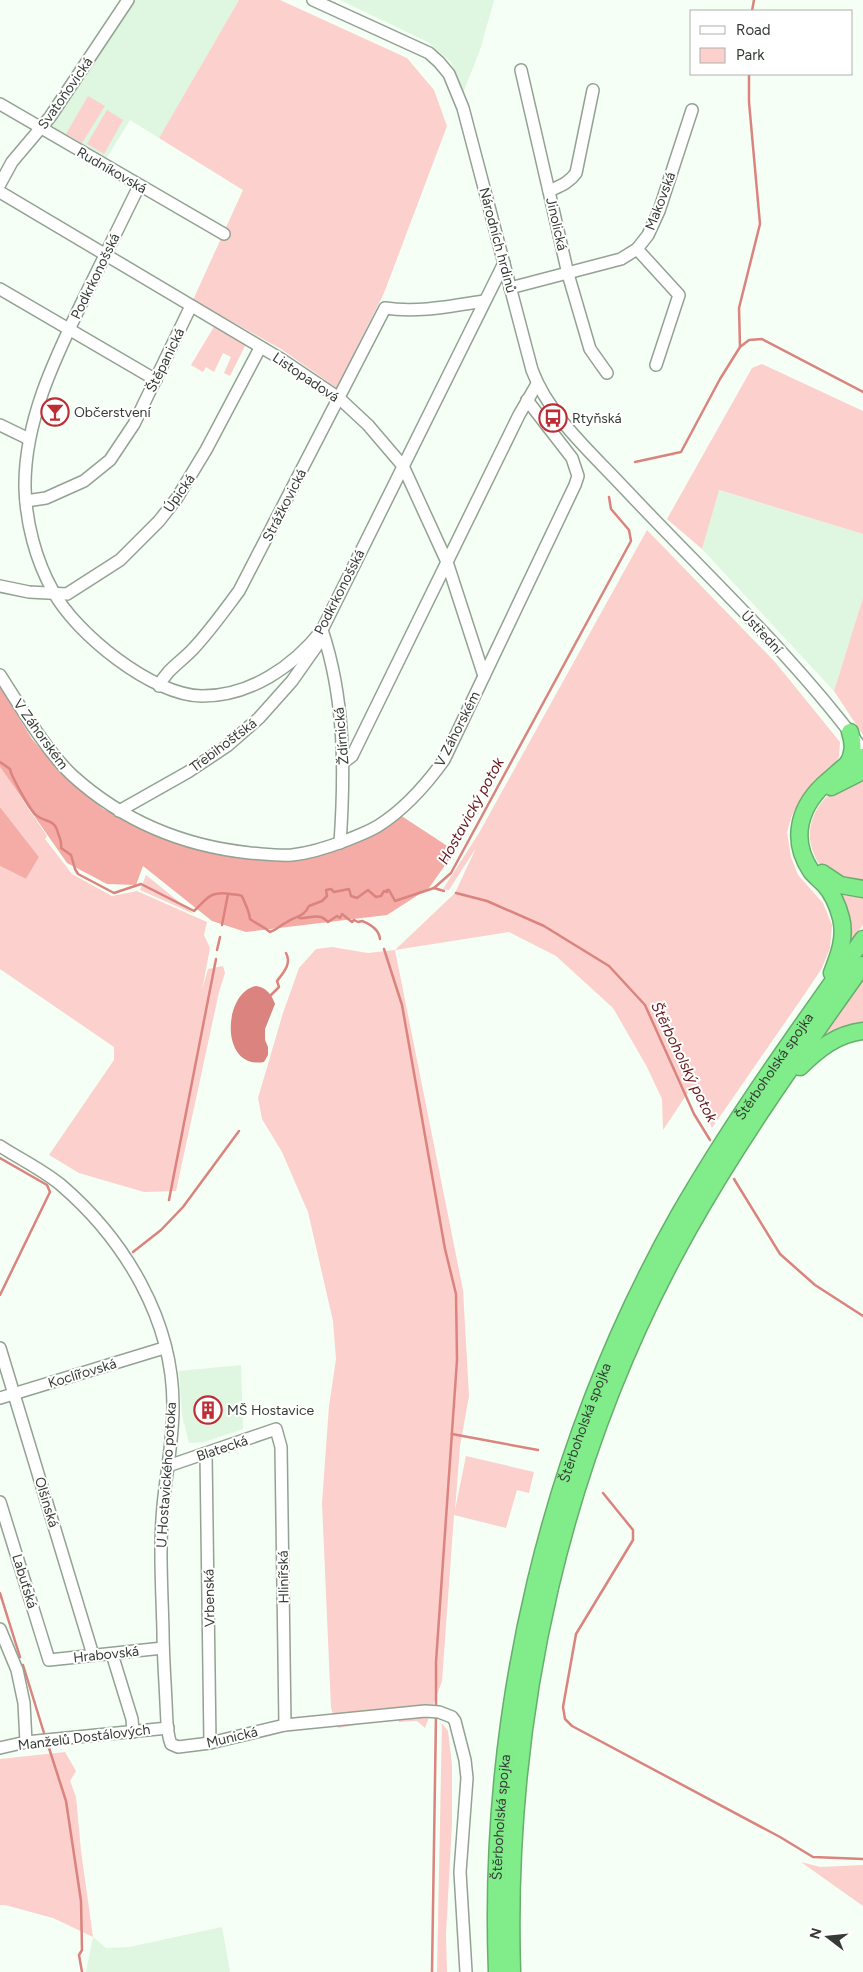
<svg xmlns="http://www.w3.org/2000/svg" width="863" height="1972" font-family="Figtree,sans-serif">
  <rect width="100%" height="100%" fill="#f5fff5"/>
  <g fill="#dff6e0">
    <polygon points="132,0 239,0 159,138 130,120 106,159 49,126"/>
    <polygon points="340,0 494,0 480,50 463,93 451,62 428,42"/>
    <polygon points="718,490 863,534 863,598 834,691 702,549"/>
    <polygon points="241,1365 243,1429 204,1442 189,1443 182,1415 179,1371"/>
    <polygon points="222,1927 230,1972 86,1972 93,1937 106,1948 129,1947"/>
  </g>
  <g fill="#fcd0cc">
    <polygon points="239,0 280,0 407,58 434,90 447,126 384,293 337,388 281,349 193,300 243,190 159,138"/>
    <polygon points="88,96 105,106 82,143 66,134"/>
    <polygon points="107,110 123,120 104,154 87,144"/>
    <polygon points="215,325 244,342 245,346 230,376 224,373 231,357 223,353 214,372 206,367 203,372 191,365"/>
    <polygon points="762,364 863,411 863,534 719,490 702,549 667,519 752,368"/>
    <polygon points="647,530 775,662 840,742 839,757 829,772 810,789 801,800 792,815 787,832 791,857 798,875 823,903 832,925 830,948 822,968 804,995 712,1128 693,1085 663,1130 662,1099 647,1067 613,1008 556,956 509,932 395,950 463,1290 469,1396 460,1446 455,1510 466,1456 534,1472 529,1493 517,1490 506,1528 454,1515 442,1681 425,1728 417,1721 399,1722 398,1718 338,1728 331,1708 322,1503 329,1406 336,1359 333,1321 308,1212 282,1152 262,1119 258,1098 283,1013 299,968 316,949 332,947 368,953 395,950 455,893 476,848 449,890 443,889 479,833"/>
    <polygon points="863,598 863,735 834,691"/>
    <polygon points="0,767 47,836 45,839 72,874 112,896 137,891 207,922 204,935 210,948 202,990 208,969 223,966 225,973 219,992 176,1191 144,1192 79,1173 49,1155 114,1060 114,1047 0,969 0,866 26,879 39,857 0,807"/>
    <path d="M863 782V884C853 884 847 880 838 875 833 872 826 870 821 866 816 861 813 852 811 845 804 813 831 782 863 782Z"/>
    <polygon points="146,875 194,914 140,890"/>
    <polygon points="841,895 863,897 863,925 852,940 850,939 849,914"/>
    <polygon points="863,978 863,1022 847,1025 822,1036"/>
    <polygon points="442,1723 448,1731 452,1765 452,1823 446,1934 447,1972 437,1972"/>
    <polygon points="65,1752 76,1771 70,1781 76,1797 81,1851 93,1937 53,1918 5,1905 0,1905 0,1759"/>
    <polygon points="801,1862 820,1867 863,1865 863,1906"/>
  </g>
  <g fill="#f6aca6">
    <polygon points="0,687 32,739 57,768 103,809 162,836 280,858 340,846 397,813 455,851 429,888 387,915 246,932 212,921 143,866 136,885 107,884 67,863 0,767"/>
    <polygon points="0,807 39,857 26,879 0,866"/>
  </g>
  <path fill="#db837e" d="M256 986C266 987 272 995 275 1004L265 1029V1040L268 1047V1055L264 1062C219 1070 223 992 256 986Z"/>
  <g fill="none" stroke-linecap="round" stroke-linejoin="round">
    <g stroke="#db837e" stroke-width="2.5">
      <polyline points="752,11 754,0"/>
      <polyline points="740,347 739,308 760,224 749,102 749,74"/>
      <polyline points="635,462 681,452 720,379 740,347 749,340 762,339 863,392"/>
      <path d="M0 762 10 769C11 776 29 808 35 814 43 823 54 817 58 833 60 839 62 841 61 848L71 855 75 869 78 874 114 893 141 884 194 911C208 898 209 891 230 894 234 895 238 894 242 896 245 904 249 910 250 919 258 925 262 925 270 932 276 930 281 925 287 922 296 916 304 917 309 906L322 901 327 896 326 890 331 889 334 892 349 889 351 896 357 898 368 890 376 897 381 896 384 891 387 892V890H389L395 901 434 888 451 873 631 541 629 530 611 509 609 497"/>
      <polyline points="434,888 444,891"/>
      <polyline points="456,893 487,901 544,926 609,966 645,1005 694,1114 710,1140"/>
      <path d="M299 918C306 919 314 915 321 917 324 918 326 920 328 922L337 916 340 918 342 914 352 922 354 920 358 922 362 921C370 924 379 930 380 939"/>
      <polyline points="222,925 228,894"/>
      <polyline points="384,949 402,1005 445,1249 456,1294 457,1360 436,1662 436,1708"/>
      <polyline points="217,950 220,937"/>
      <path d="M269 997 279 987 277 981C283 973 292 964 286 953"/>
      <polyline points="0,1158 47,1185 50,1192 0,1295"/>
      <polyline points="734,1179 780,1254 815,1285 863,1316"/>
      <polyline points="169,1200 216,959"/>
      <polyline points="133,1252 161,1230 183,1207 239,1131"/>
      <polyline points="452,1434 538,1450"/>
      <polyline points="603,1493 633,1530 633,1540 576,1634 563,1707 565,1719 572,1726 780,1837 813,1857 863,1859"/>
      <polyline points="0,1593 20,1657"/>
      <polyline points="23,1665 44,1733"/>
      <polyline points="49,1748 66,1801 81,1901 82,1950 79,1955 82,1972"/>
      <polyline points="432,1972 436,1716"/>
    </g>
    <g stroke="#93a293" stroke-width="14">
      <g id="minor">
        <path d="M313 0 429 53 439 62 449 74 463 108 532 370C550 418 593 454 627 491 707 576 794 656 863 750"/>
        <polyline points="521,70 568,274 590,349 607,373"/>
        <polyline points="0,104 224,234"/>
        <polyline points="0,184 12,162 50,117 128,0"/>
        <path d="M139 186C121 223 103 259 85 296 56 356 24 420 25 488 26 523 36 561 53 591 75 633 153 696 202 696 250 696 293 667 322 630L504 263"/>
        <path d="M549 191C560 186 569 183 576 173L593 90"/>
        <polyline points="0,192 281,359 339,398 368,425 403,466 447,562 484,676"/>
        <polyline points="637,249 679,295 656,365"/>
        <polyline points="510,288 621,259 637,249 648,235 659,211 692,110"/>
        <polyline points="0,289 156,380"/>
        <polyline points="0,425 29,439"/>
        <polyline points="26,501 46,498 84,481 110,460 134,424 191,306"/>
        <polyline points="0,586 29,592 67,594 120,560 159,521 177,498 206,450 260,348"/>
        <path d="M322 630C345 698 345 772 340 843"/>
        <path d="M0 675C20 706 46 751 73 776 123 821 184 846 250 853 264 854 278 856 292 855 311 853 329 847 347 840 357 836 368 832 378 826 405 809 426 785 444 760L575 485 578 476 572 458 527 400"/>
        <path d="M159 686C167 669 181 662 193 649 210 631 224 611 239 591L385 308C418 313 451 306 484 301"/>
        <polyline points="344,762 352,756 519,415 537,384"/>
        <polyline points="119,811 188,772 227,746 259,718 292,681 318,644"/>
        <path d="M0 1146C20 1159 43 1170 61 1185 125 1240 174 1321 173 1408 173 1441 166 1474 163 1506 159 1548 162 1590 163 1631 163 1655 165 1679 166 1703 167 1717 166 1732 171 1744L178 1747 210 1743 285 1725 425 1711 439 1712 452 1717 455 1721 465 1760 467 1778 460 1872 466 1972"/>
        <polyline points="0,1348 93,1655"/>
        <polyline points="0,1398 164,1348"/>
        <polyline points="206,1454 210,1743"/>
        <polyline points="168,1466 276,1429 281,1447 285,1725"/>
        <polyline points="0,1502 49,1660 163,1648"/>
        <polyline points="0,1629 17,1670 24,1703 26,1742"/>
        <polyline points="112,1654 132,1719 133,1732"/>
        <polyline points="0,1748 26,1742 168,1728"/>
      </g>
    </g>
    <g stroke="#66ae6c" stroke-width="19">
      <g id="highway">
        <path d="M847 765C854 754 854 744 850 732"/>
        <polyline points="831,787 863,771"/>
        <polyline points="822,873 840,885 863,889"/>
        <path d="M832 973C839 955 846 937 841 918 838 906 833 894 824 884 820 880 815 876 811 871 789 838 800 804 829 780 839 772 850 759 863 757"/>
        <path d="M800 1067C818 1049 837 1034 863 1031"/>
        <path id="s1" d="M497 1972C487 1710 550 1444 679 1215 734 1119 799 1030 863 939"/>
        <path d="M512 1972C504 1714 562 1455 688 1230 740 1137 802 1051 863 965"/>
      </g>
    </g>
    <use href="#minor" stroke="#fff" stroke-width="11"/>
    <use href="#highway" stroke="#81ec8a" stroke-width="16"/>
  </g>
  <defs>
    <g id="bar-ring" transform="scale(1.4375)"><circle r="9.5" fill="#fff" stroke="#bd2d34" stroke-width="1.5"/><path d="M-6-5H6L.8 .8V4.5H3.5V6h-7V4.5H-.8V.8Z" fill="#bd2d34"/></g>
    <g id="bus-ring" transform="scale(1.4375)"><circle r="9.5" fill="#fff" stroke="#bd2d34" stroke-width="1.5"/><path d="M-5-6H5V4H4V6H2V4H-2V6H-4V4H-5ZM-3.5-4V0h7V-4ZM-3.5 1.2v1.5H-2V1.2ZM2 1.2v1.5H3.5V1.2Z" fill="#bd2d34"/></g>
    <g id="building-ring" transform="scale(1.4375)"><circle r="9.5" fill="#fff" stroke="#bd2d34" stroke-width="1.5"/><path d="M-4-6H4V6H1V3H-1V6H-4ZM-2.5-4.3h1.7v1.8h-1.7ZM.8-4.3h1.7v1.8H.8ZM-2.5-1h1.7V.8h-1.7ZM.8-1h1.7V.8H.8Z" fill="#bd2d34"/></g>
  </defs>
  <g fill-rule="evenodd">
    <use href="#bar-ring" x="55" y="412"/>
    <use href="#bus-ring" x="553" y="418"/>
    <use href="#building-ring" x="208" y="1410"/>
  </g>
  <g text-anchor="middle" stroke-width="4" stroke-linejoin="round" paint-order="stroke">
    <g font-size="14" fill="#353c35" stroke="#fff">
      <text transform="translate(65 93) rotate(-55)" y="5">Svatoňovická</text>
      <text transform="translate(112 170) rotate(30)" y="5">Rudníkovská</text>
      <text transform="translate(660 201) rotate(-69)" y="5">Makovská</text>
      <text transform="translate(557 224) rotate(77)" y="5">Jinolická</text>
      <text transform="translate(498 240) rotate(75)" y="5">Národních hrdinů</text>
      <text transform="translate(95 276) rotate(-64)" y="5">Podkrkonošská</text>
      <text transform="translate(165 360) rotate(-64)" y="5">Štěpanická</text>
      <text transform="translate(306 377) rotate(34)" y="5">Listopadová</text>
      <text transform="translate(179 493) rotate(-55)" y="5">Úpická</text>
      <text transform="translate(284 505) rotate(-63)" y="5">Strážkovická</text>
      <text transform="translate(339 592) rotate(-63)" y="5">Podkrkonošská</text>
      <text transform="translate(762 632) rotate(47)" y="5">Ústřední</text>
      <text transform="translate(457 729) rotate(-63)" y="5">V Záhorském</text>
      <text transform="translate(41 734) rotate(54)" y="5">V Záhorském</text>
      <text transform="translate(341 736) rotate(-95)" y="5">Ždírnická</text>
      <text transform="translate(223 745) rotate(-37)" y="5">Třebihošťská</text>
      <text dy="5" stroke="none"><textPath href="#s1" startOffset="965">Štěrboholská spojka</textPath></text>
      <text transform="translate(82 1373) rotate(-17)" y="5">Koclířovská</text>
      <text dy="5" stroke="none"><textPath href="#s1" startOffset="560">Štěrboholská spojka</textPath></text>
      <text transform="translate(222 1448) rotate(-19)" y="5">Blatecká</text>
      <text transform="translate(166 1475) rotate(-86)" y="5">U Hostavického potoka</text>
      <text transform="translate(47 1502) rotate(73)" y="5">Olšinská</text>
      <text transform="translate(283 1577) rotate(-91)" y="5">Hlinířská</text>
      <text transform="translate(25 1581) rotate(73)" y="5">Labuťská</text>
      <text transform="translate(209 1598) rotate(-91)" y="5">Vrbenská</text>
      <text transform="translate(106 1654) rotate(-6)" y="5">Hrabovská</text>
      <text transform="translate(84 1737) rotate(-7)" y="5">Manželů Dostálových</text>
      <text transform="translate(232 1737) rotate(-13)" y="5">Munická</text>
      <text dy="5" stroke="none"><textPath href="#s1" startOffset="155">Štěrboholská spojka</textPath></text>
    </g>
    <g font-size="14" fill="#353c35" stroke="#fff" text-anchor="start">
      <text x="74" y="417">Občerstvení</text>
      <text x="572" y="423">Rtyňská</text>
      <text x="227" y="1415">MŠ Hostavice</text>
    </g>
    <g font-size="15" font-style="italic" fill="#631417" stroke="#fff">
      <text transform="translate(471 811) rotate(-61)" y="5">Hostavický potok</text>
      <text transform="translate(684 1062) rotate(64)" y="5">Štěrboholský potok</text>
    </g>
  </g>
  <rect x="690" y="10" width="162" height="65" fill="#ffffff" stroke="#aeb1ae"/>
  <rect x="700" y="26" width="25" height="8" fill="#ffffff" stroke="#aeb1ae"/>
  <text x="736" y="35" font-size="15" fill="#353c35">Road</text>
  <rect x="700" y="48" width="25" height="15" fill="#fcd0cc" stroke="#aeb1ae"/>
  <text x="736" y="60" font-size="15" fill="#353c35">Park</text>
  <g transform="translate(828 1937) rotate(286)" stroke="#ffffff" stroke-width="4" paint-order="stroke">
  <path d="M0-4L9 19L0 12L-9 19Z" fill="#353c35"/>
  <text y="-8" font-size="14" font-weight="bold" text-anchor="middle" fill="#353c35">N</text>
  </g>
</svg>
